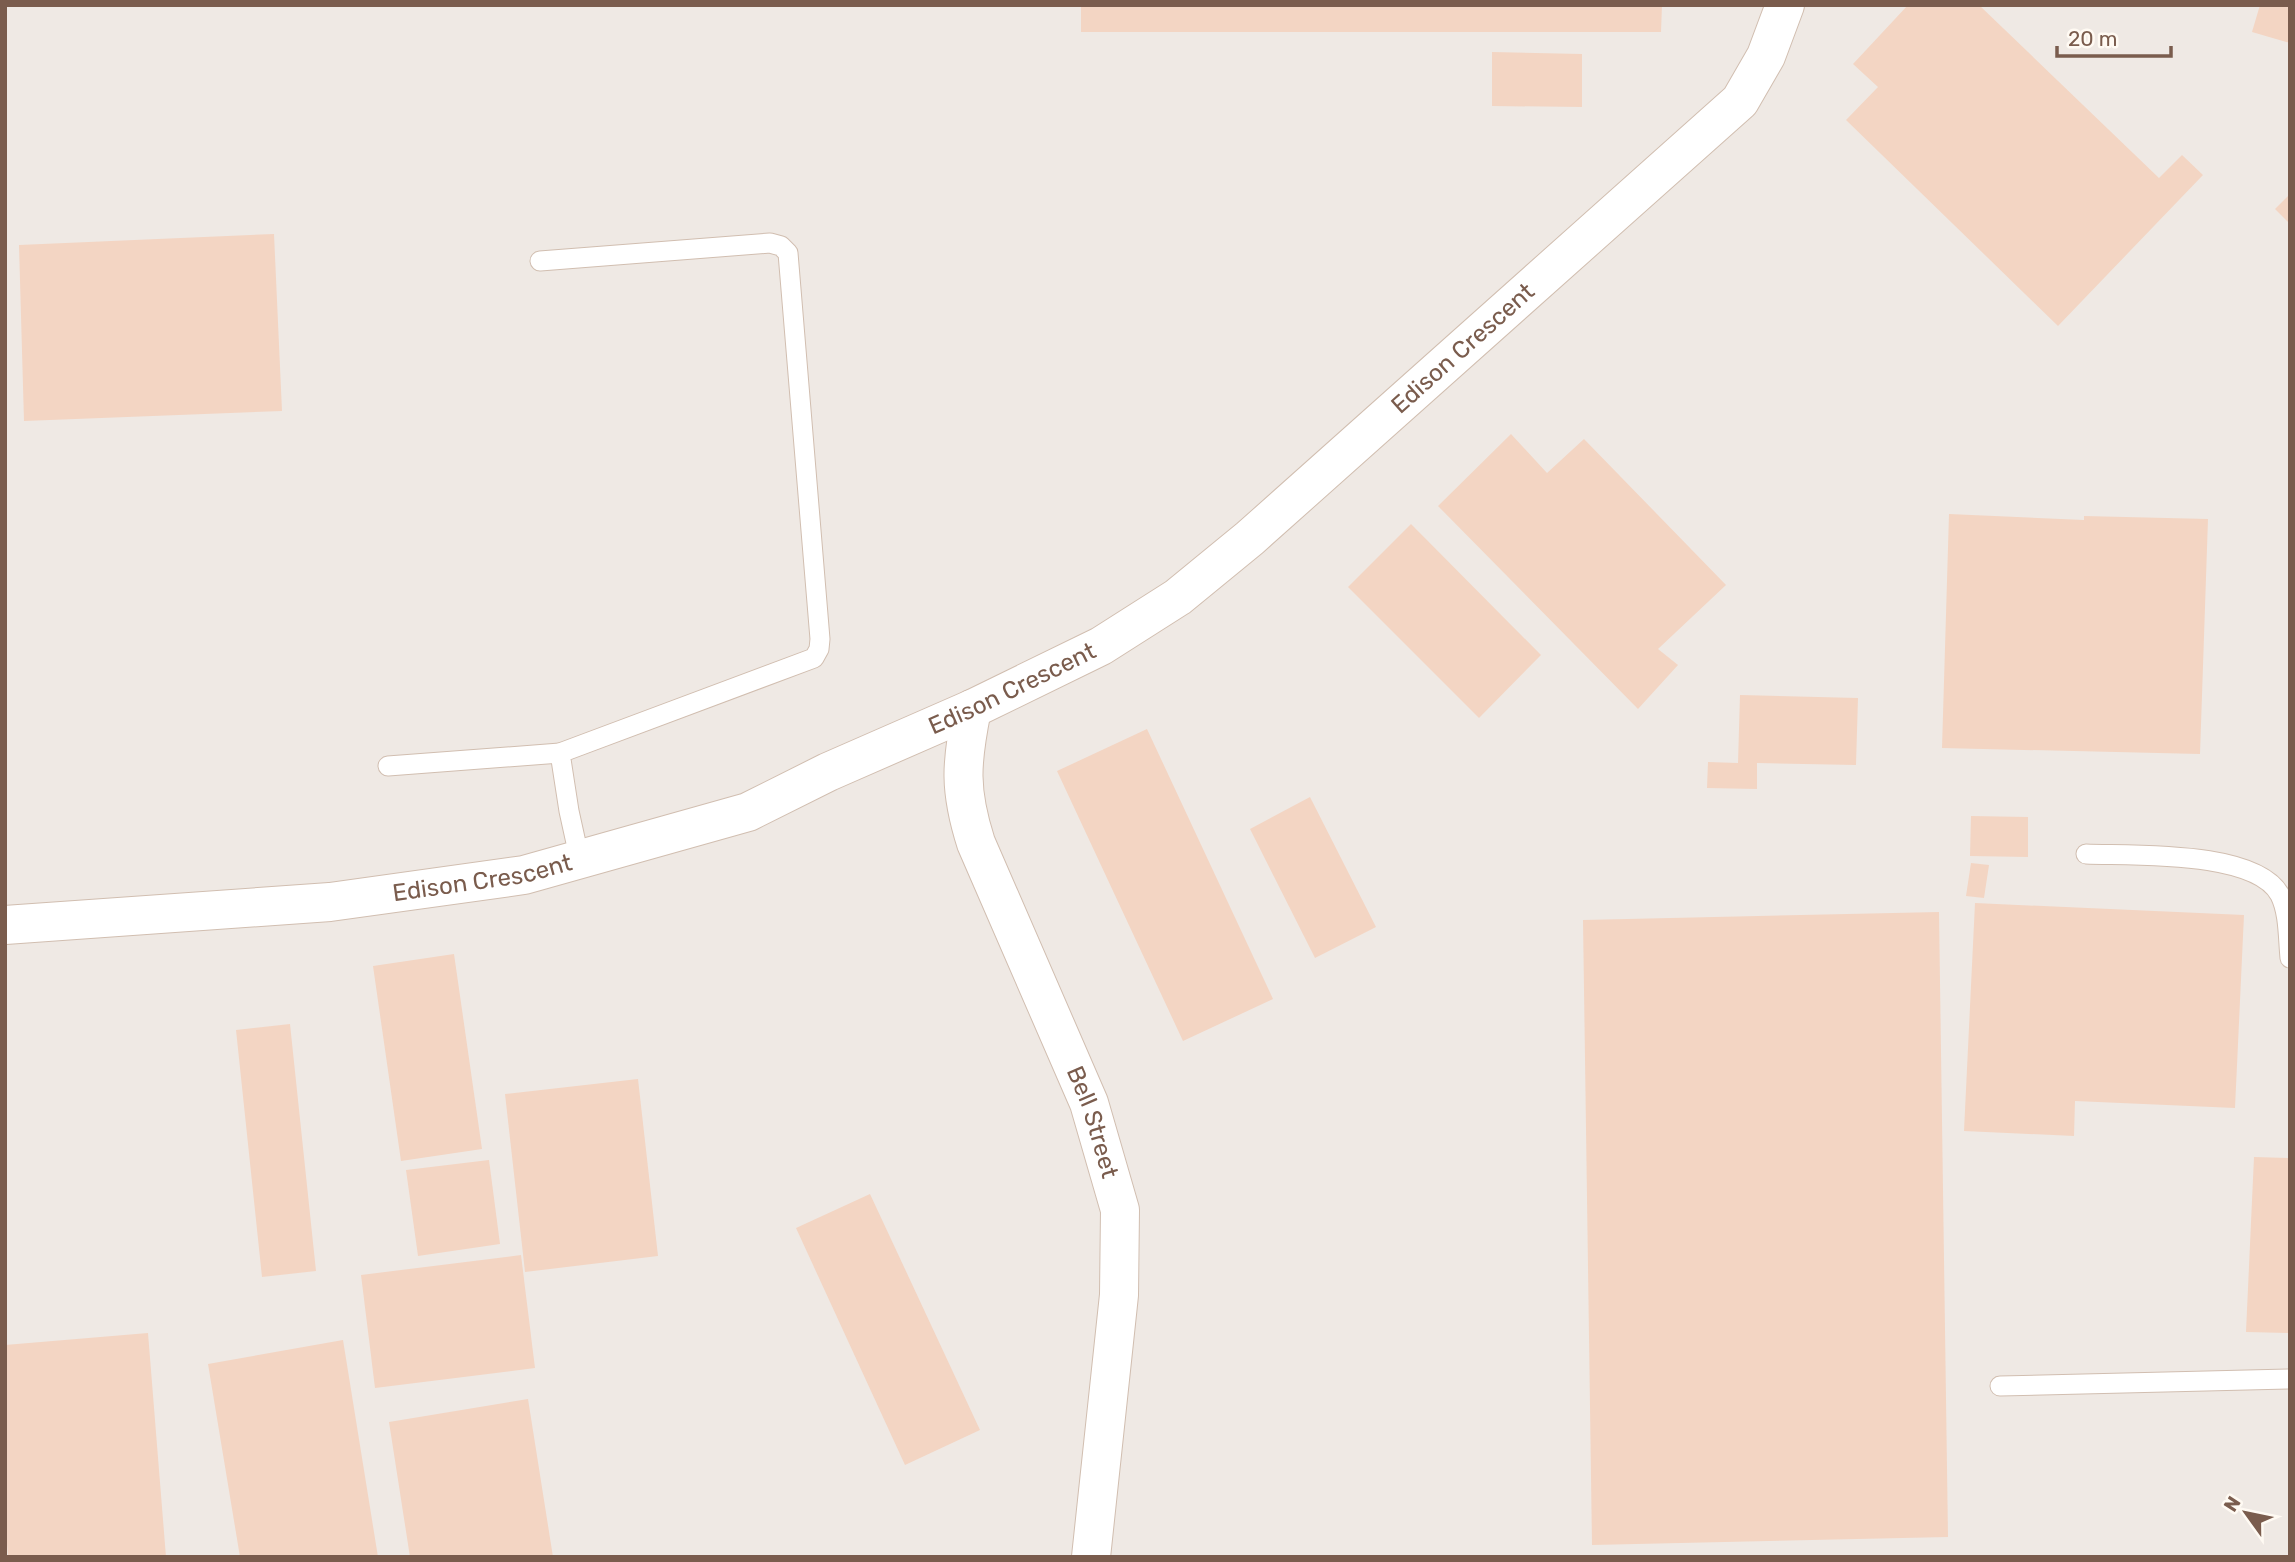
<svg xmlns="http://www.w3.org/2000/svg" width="2295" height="1562" font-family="Rubik,sans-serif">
  <rect width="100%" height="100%" fill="#fdf6ec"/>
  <rect fill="#efe9e4" x="5" y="5" width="2285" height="1552"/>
  <g fill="#f3d5c3">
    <polygon points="1081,5 1662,5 1661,32 1081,32"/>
    <polygon points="1908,5 1979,5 2159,178 2182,155 2203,175 2058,326 1846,120 1878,87 1853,64"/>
    <polygon points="2260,5 2290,5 2290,43 2252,32"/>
    <polygon points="1492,52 1582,54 1582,107 1492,106"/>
    <polygon points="2290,194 2290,224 2275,209"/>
    <polygon points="274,234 282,411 24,421 19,245"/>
    <polygon points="1511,434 1547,473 1584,439 1726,585 1658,649 1678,665 1638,709 1438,506"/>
    <polygon points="1949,514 2084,520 2084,516 2208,519 2200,754 1942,748"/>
    <polygon points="1411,524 1541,655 1479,718 1348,587"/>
    <polygon points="1740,695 1858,698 1856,765 1757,763 1757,789 1707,788 1708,762 1738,763"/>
    <polygon points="1147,729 1273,999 1183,1041 1057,771"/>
    <polygon points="1310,797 1376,927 1315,958 1250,829"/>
    <polygon points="1971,816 2028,817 2028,857 1970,856"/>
    <polygon points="1971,863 1989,865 1984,898 1966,896"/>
    <polygon points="1975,903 2244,915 2235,1108 2075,1101 2074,1136 1964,1131"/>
    <polygon points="1939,912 1948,1537 1592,1545 1583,920"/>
    <polygon points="454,954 482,1149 401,1161 373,966"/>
    <polygon points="290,1024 316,1271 262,1277 236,1030"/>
    <polygon points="638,1079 658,1256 525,1272 505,1094"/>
    <polygon points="2254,1157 2290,1158 2290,1333 2246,1332"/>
    <polygon points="489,1160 500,1244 418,1256 406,1170"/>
    <polygon points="870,1194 980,1430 905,1465 796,1228"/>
    <polygon points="521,1255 535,1368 375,1388 361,1275"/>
    <polygon points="148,1333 166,1557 8,1557 5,1518 5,1345"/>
    <polygon points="343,1340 378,1557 240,1557 208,1364"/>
    <polygon points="528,1399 553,1557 410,1557 389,1422"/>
  </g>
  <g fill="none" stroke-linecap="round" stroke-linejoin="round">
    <g stroke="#d1beb0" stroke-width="21">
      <g id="lane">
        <polyline points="540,261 770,243 781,246 788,253 820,639 819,649 814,658 560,753 569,811 580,861"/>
        <polyline points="388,766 560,753"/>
        <path d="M2086 854C2132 856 2256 850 2280 895 2289 913 2288 938 2290 958"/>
        <polyline points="2000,1386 2290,1379"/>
      </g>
    </g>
    <g stroke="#d1beb0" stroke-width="40">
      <g id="street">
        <path id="s1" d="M972 709C961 763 959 790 976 843L1089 1103 1120 1210 1119 1295 1091 1557"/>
        <path id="s2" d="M5 925 330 902 524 875 748 812 828 772 972 709 1101 646 1178 597 1250 538 1740 101 1766 56 1785 5"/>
      </g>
    </g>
    <use href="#lane" stroke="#fff" stroke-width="19"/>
    <use href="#street" stroke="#fff" stroke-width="38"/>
  </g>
  <g text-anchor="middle" stroke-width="5" stroke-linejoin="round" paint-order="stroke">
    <g font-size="24" fill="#7a5c4d" stroke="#fffaf3">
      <text dy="8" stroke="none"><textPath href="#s2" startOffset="1614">Edison Crescent</textPath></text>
      <text dy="8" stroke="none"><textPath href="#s2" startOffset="1046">Edison Crescent</textPath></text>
      <text dy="8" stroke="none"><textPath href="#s2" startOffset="480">Edison Crescent</textPath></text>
      <text dy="8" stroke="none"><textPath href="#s1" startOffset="439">Bell Street</textPath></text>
    </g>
  </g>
  <rect width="2295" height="1562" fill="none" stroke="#7a5c4d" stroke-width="14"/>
  <g transform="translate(2246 1513) rotate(303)" stroke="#fffaf3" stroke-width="5" paint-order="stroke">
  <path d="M0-5L12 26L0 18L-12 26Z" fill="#7a5c4d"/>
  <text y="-10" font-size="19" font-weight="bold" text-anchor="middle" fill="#7a5c4d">N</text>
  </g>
  <path d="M2057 46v10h114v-10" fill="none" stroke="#7a5c4d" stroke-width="3.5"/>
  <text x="2068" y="46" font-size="21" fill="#7a5c4d" stroke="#fffaf3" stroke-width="5" paint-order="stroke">20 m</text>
</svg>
